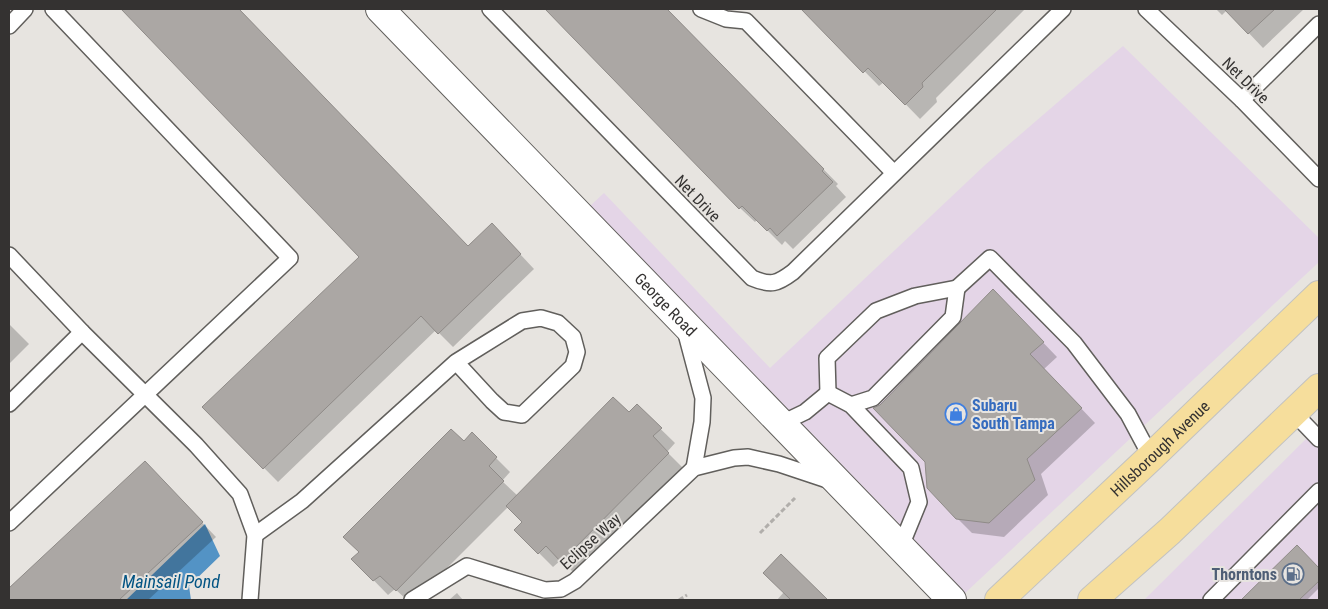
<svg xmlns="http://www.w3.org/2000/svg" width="1328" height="609" font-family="'Roboto Condensed',sans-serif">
  <rect width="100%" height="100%" fill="#e7e4e0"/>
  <g fill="#e4d5e7">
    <polygon points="1123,46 1319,238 1319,262 964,594 911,536 590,206 604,193 770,368 985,165"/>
    <polygon points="1319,426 1319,600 1144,600"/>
  </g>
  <polygon fill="#5393c5" points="205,524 220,556 189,586 191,600 126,600"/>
  <g fill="#0003">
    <polygon points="123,9 238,9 468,248 506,239 534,269 453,347 436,330 278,482 204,407 361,257"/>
    <polygon points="547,9 666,9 838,184 836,186 846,197 793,249 785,241 782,245 757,220 755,222 740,208"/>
    <polygon points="803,9 1025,9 936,98 937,102 920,119 884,82 879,86"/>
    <polygon points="1216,9 1304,9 1263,48 1227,10 1222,15"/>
    <polygon points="1007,305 1057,357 1044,369 1095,423 1041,474 1048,495 1004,537 972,533 957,518 926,461 880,406"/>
    <polygon points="9,324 29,344 9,364"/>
    <polygon points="637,406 675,443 667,452 683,468 576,575 561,560 553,567 516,530 523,522 508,507 415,600 407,600 395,589 388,595 353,559 472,434 510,472 502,481 518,496 629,413"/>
    <polygon points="145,463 216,537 148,600 9,600 9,590"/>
    <polygon points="1297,547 1319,570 1319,588 1307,600 1243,600"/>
    <polygon points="781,556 826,600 777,600 784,592"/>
    <polygon points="457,593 463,600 449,600"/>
  </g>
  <g fill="#aba7a4" stroke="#8f8b88">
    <polygon points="121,9 239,9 468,246 492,223 521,254 438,334 421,316 263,469 202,407 359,257"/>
    <polygon points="545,9 667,9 824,169 822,171 833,182 777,236 770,228 767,231 742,206 739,209"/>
    <polygon points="801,9 997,9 922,83 923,87 905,105 868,68 863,73"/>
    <polygon points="1224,9 1275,9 1248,34"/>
    <polygon points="993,289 1044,342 1030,354 1082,408 1027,459 1035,480 989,523 956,519 927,488 925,462 873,408 880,405"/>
    <polygon points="613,397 629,412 637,404 662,428 653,436 669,453 561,562 546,546 538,554 514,530 522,522 506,506"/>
    <polygon points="451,429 464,441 472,432 497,457 489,466 504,481 396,591 380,576 373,581 351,559 359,552 343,537"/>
    <polygon points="145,461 203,522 119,600 9,600 9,588"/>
    <polygon points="1297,545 1319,568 1319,581 1299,600 1241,600"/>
    <polygon points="781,554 828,600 791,600 763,573"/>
  </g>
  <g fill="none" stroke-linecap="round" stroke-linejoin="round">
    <g stroke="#615f5c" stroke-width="18">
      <g id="service">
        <path d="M490 9 752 278C771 286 777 284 793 272L1063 9"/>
        <polyline points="701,9 726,19 746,21 894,173"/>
        <polyline points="1146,9 1242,100 1319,179"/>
        <polyline points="9,26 25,9"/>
        <polyline points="1242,100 1319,24"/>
        <polyline points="9,255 82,332 196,445 240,494 255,535 250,600"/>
        <polyline points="957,288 990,258 1074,343 1128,414 1151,457"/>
        <polyline points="685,330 703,398 702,422 694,468"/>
        <polyline points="828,393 827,358 876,311 915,296 957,288 953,317 873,398 851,405"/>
        <polyline points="9,404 82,332"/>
        <polyline points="1294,413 1319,439"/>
        <polyline points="782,423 805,412 828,393 851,405 911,468 919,502 901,546"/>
        <polyline points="9,523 290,258 53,9"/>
        <polyline points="255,535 302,501 456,362 492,401 504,412 522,415 573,366 577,352 573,337 558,323 541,318 522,321 456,362"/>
        <polyline points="412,600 467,566 545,590 561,589 575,581 694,468 734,458 748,457 779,464 830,481"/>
        <polyline points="1211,600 1319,491"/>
      </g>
    </g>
    <g stroke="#615f5c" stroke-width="30">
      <g id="tertiary">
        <path id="s1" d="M380 9 952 600"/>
      </g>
    </g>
    <g stroke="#c2c2c1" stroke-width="30">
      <g id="primary">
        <path id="s2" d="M999 600 1151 457 1319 295"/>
        <polyline points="1092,600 1170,531 1319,388"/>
      </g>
    </g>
    <g stroke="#b1aeab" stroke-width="3" stroke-dasharray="5 2.5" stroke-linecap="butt">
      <polyline points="760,533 795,498"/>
      <polyline points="679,600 687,595"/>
    </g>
    <use href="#service" stroke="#fff" stroke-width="15"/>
    <use href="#tertiary" stroke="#fff" stroke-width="28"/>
    <use href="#primary" stroke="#f6de9c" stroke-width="28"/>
  </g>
  <defs>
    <g id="shop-ring" transform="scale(1.125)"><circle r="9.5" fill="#e7e4e0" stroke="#3f7fe0" stroke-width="1.5"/><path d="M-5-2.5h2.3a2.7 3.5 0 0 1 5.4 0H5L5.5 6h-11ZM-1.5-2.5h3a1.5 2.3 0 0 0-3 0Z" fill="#3f7fe0"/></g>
    <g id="fuel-ring" transform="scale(1.125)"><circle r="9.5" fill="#e7e4e0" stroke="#5c6f8a" stroke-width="1.5"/><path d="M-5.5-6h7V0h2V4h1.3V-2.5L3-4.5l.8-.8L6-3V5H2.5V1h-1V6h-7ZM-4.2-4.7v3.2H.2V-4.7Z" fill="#5c6f8a"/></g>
  </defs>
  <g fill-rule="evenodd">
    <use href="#shop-ring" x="956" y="414"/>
    <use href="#fuel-ring" x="1293" y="574"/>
  </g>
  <g text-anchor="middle" stroke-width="4" stroke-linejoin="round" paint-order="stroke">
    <g font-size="16" fill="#343231" stroke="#e7e4e0">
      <text transform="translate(1246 80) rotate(44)" y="6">Net Drive</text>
      <text transform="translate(698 198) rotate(46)" y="6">Net Drive</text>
      <text dy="6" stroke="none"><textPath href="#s1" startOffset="411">George Road</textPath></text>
      <text dy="6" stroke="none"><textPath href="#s2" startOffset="221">Hillsborough Avenue</textPath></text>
      <text transform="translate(590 541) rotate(-42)" y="6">Eclipse Way</text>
    </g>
    <g font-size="16" font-weight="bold" fill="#366cbe" stroke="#e7e4e0" text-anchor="start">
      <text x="972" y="411">Subaru<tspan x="972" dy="18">South Tampa</tspan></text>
    </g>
    <g font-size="16" font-weight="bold" fill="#4e5e75" stroke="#e7e4e0" text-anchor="end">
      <text x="1277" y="580">Thorntons</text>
    </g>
    <g font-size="18" font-style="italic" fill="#035483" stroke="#e7e4e0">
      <text x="171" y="588">Mainsail Pond</text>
    </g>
  </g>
  <rect width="1328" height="609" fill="none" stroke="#343231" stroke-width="20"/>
</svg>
